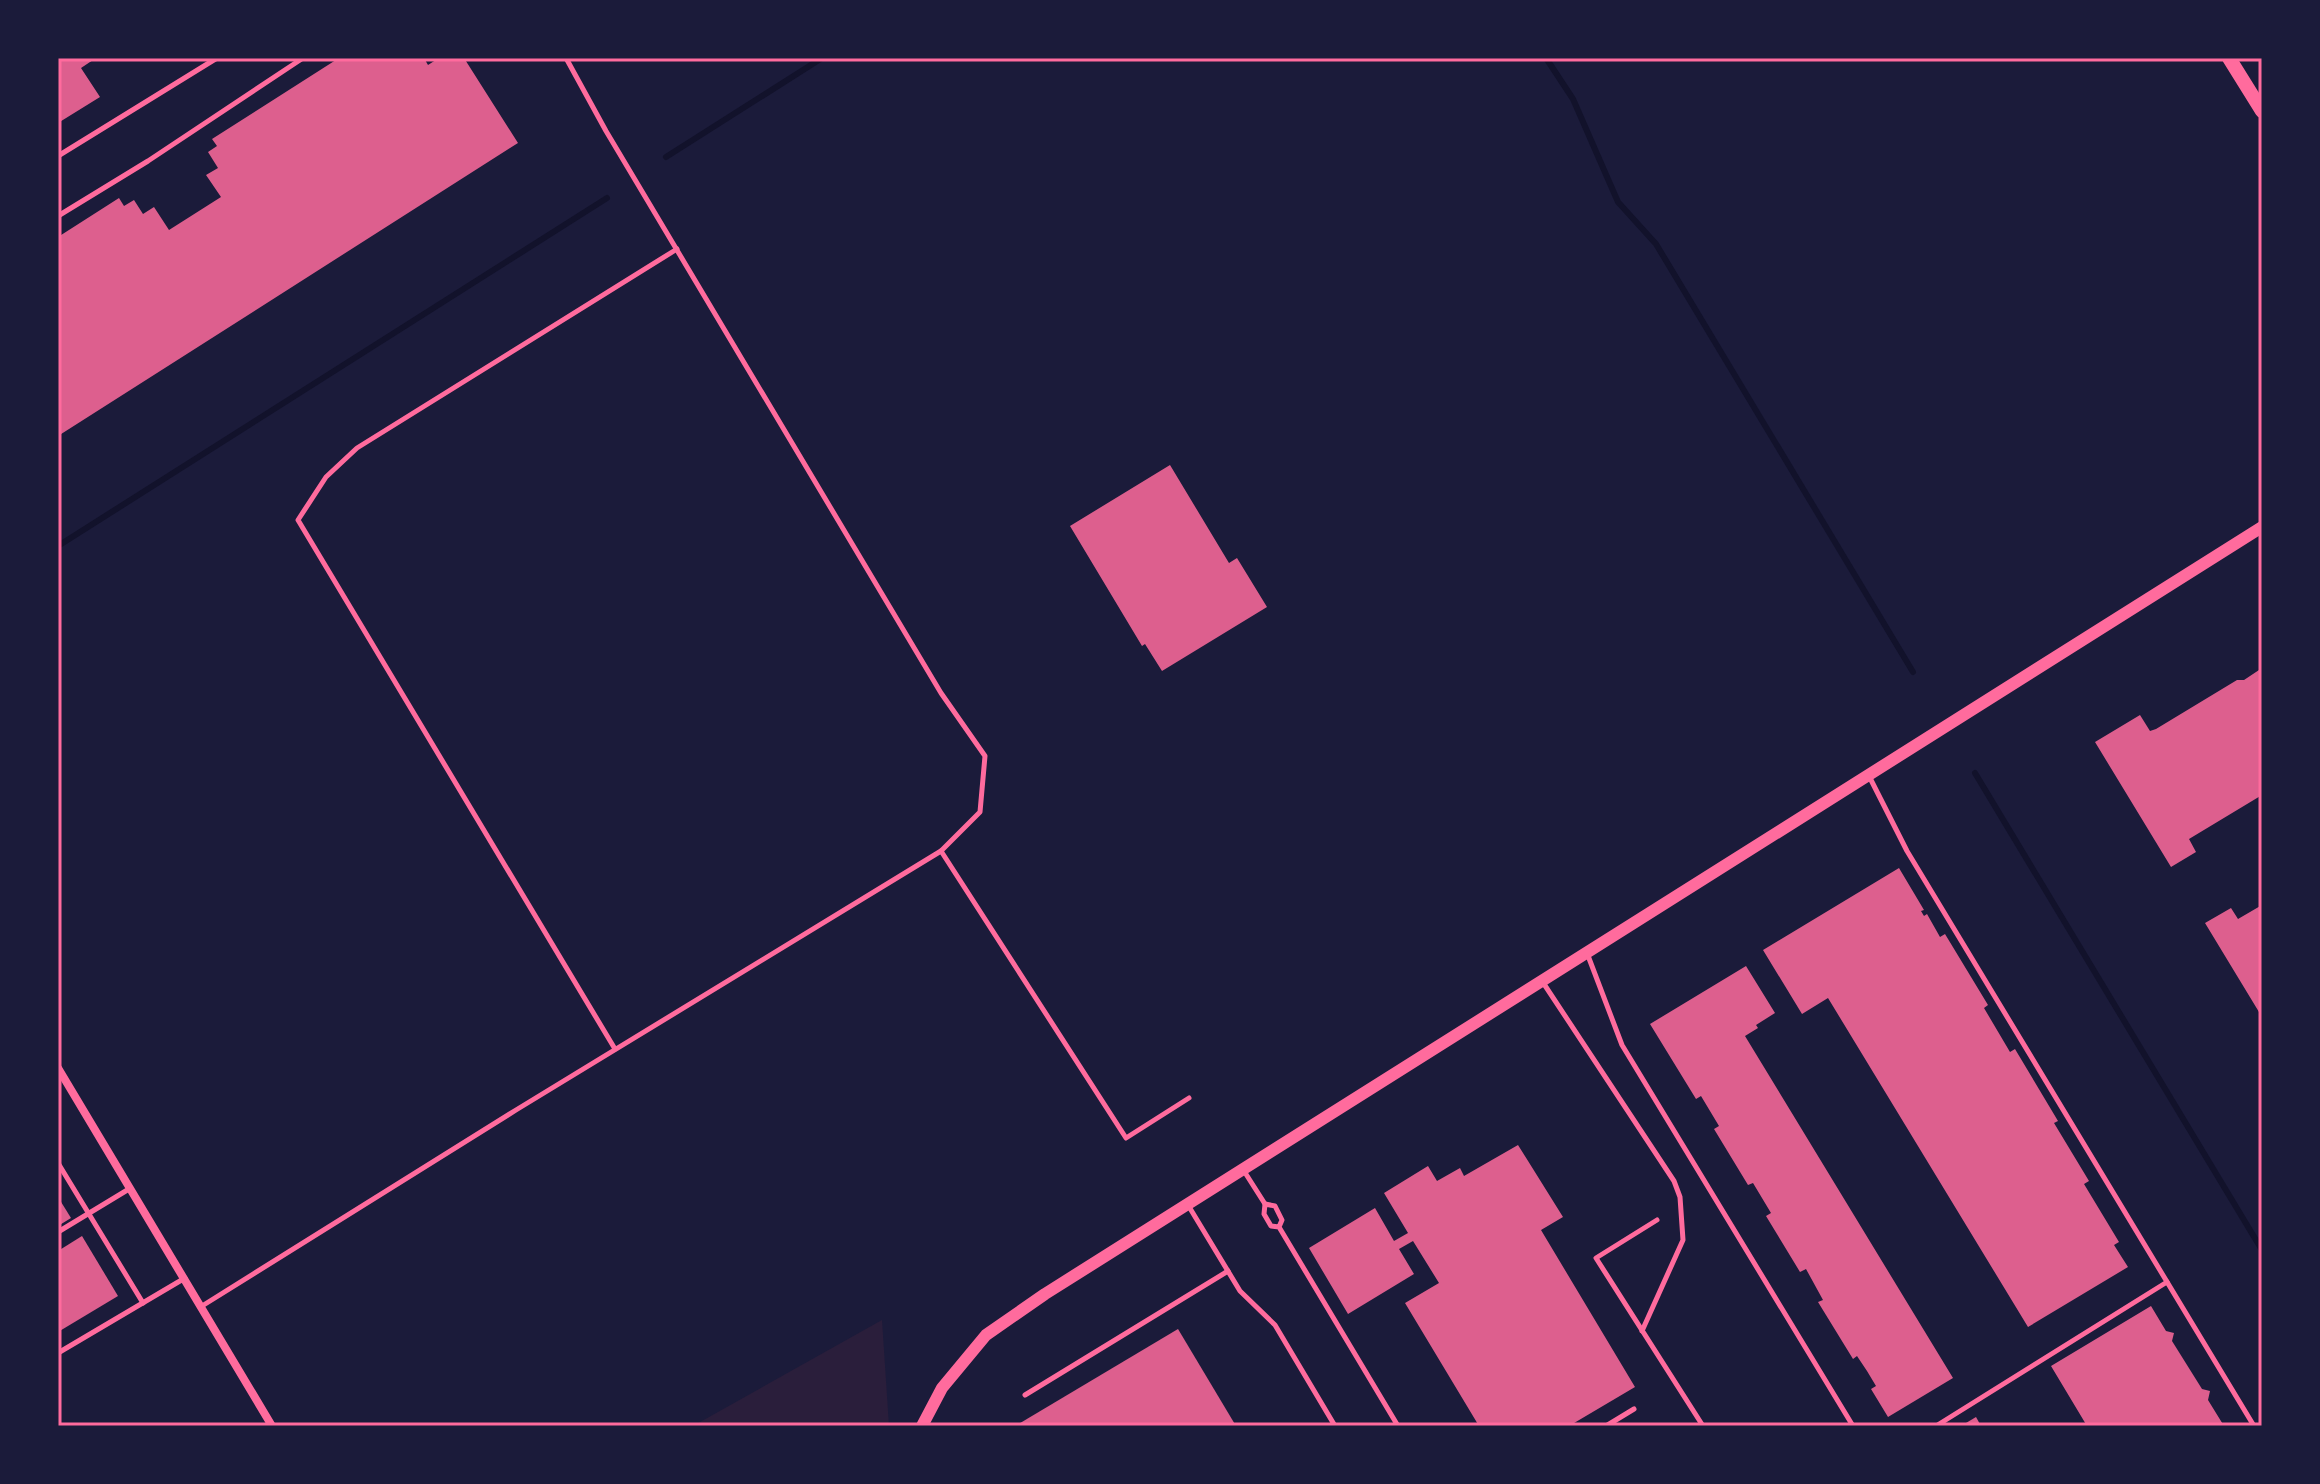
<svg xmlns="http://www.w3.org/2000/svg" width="2320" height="1484" font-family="Lora,serif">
  <rect width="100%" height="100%" fill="#1b1b3a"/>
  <polygon fill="#2a1e3b" points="882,1320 889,1426 693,1426"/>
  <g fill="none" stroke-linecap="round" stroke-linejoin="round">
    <g stroke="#12122b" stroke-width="6">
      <polyline points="1546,58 1573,99 1618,202 1656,244 1913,672"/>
      <polyline points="666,157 822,58"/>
      <polyline points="58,546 607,198"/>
      <polyline points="1975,773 2262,1250"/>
    </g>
  </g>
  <g fill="#dd5f8e">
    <polygon points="58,58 96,58 81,68 100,97 58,123"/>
    <polygon points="339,58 424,58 428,65 439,58 464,58 518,143 58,436 58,237 119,198 124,206 134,200 143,214 154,207 169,230 221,197 206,175 218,168 208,152 217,146 212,139"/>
    <polygon points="1170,465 1229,563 1237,558 1267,607 1162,671 1145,644 1142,646 1070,526"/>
    <polygon points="2262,668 2262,795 2189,839 2196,852 2171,867 2095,742 2140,715 2150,731 2156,729 2237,680 2244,680"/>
    <polygon points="1899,868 1924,910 1921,911 1924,916 1927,914 1940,937 1945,934 1988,1005 1984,1008 2010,1052 2015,1049 2058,1121 2054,1123 2089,1181 2084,1184 2119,1242 2114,1245 2128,1267 2028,1327 1828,998 1802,1014 1763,950"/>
    <polygon points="2262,905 2262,1017 2205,923 2231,908 2238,919"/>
    <polygon points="1746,966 1775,1013 1756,1025 1758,1028 1745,1036 1953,1378 1888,1417 1871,1389 1876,1386 1867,1371 1857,1356 1853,1359 1818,1302 1823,1300 1806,1269 1800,1272 1766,1216 1771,1213 1753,1183 1748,1185 1714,1129 1719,1126 1701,1096 1696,1099 1650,1024"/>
    <polygon points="1518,1145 1563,1217 1541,1230 1635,1387 1569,1426 1479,1426 1405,1303 1439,1283 1413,1241 1399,1249 1414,1274 1348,1314 1309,1248 1375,1208 1394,1241 1408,1233 1384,1193 1428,1166 1437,1181 1460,1168 1464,1176"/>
    <polygon points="58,1197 71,1218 58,1226"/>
    <polygon points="82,1236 118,1296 58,1332 58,1251"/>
    <polygon points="2151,1306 2166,1331 2174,1333 2172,1341 2202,1389 2210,1391 2208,1400 2224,1426 2087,1426 2051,1366"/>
    <polygon points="1178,1329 1236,1426 1015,1426"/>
    <polygon points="1976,1417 1981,1426 1961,1426"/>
  </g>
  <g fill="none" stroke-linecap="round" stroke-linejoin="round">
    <g stroke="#ff6b9d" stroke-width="5">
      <polyline points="566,58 606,131 941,693 985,756 980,812 941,851 1126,1138 1189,1098"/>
      <polyline points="58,156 217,58"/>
      <polyline points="58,216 148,161 303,58"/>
      <polyline points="1869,776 1907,851 2254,1426"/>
      <polyline points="1587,953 1622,1045 1853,1426"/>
      <polyline points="1542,981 1674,1181 1680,1197 1683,1240 1642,1331"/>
      <polyline points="615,1049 298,520 326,477 357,448 677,249"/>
      <polyline points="58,1163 143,1303"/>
      <polyline points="1244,1171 1265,1204"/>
      <polyline points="1188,1205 1240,1291 1275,1325 1335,1426"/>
      <polyline points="1657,1220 1596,1258 1703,1426"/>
      <polyline points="1279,1227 1282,1220 1275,1206 1265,1204 1264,1214 1271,1226 1279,1227 1398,1426"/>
      <polyline points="58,1232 129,1189"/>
      <polyline points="202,1306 516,1110 941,851"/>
      <polyline points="58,1353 185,1278"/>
      <polyline points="1025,1395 1228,1271"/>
      <polyline points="1606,1426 1634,1409"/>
      <polyline points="1936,1426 2167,1282"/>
    </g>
    <polyline stroke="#ff6b9d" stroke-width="8" points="58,1068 272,1426"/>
    <polyline stroke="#ff6b9d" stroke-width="12" points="922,1426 942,1388 986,1335 1045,1294 2262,527"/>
    <polyline stroke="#ff6b9d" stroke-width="14" points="2229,58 2262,111"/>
  </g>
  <rect width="2320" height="1484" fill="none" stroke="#1b1b3a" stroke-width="120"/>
  <rect x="60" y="60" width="2200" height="1364" fill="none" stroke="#ff6b9d" stroke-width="3"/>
</svg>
